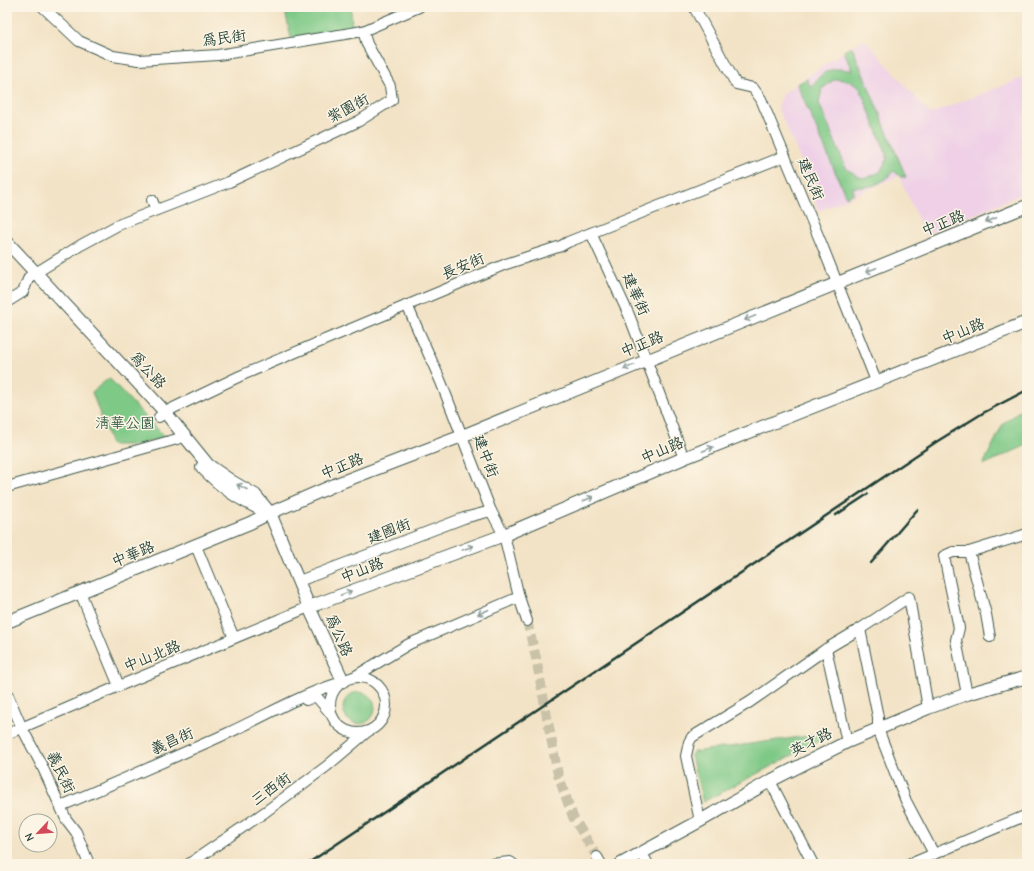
<svg xmlns="http://www.w3.org/2000/svg" width="1034" height="871" font-family="'Comic Neue','LXGW WenKai TC',sans-serif">
  <rect width="100%" height="100%" fill="#fcf5e5"/>
  <filter id="ink" filterUnits="userSpaceOnUse"><feTurbulence type="fractalNoise" baseFrequency=".025" numOctaves="2"/><feDisplacementMap in="SourceGraphic" scale="8" xChannelSelector="R" yChannelSelector="G"/><feConvolveMatrix kernelMatrix="1 2 1 2 8 2 1 2 1" color-interpolation-filters="sRGB"/></filter>
  <filter id="wash" filterUnits="userSpaceOnUse"><feTurbulence type="fractalNoise" baseFrequency=".012" numOctaves="4" result="noise"/><feDisplacementMap in="SourceGraphic" scale="16" xChannelSelector="R" yChannelSelector="G"/><feGaussianBlur stdDeviation="0.9" result="paint"/><feColorMatrix in="noise" values="0 0 0 0 0 0 0 0 0 0 0 0 0 0 0 0 0 1.4 0 .05"/><feComposite in="paint" operator="in"/></filter>
  <g filter="url(#wash)">
    <rect width="100%" height="100%" fill="#f3e3c6"/>
    <polygon fill="#efd0e7" points="863,40 867,42 930,114 1027,76 1027,192 925,235 899,176 819,211 796,149 778,109 781,95 851,46"/>
    <g fill="#7fc987" stroke="#4f835e" fill-rule="evenodd">
      <polygon points="284,7 351,7 352,30 291,38"/>
      <path d="M852 47 906 177H901L894 171C880 185 872 188 853 187L854 193 846 197 797 84 807 79 811 88C822 70 832 66 852 71L844 51ZM837 79 849 81 860 88 886 153 887 159 880 172 866 178 859 177 846 168 819 103 822 89 832 81Z"/>
      <polygon points="109,378 165,437 138,445 111,445 92,392"/>
      <polygon points="1027,404 1027,445 983,465 1003,424"/>
      <circle cx="359" cy="708" r="16"/>
      <polygon points="829,733 827,737 703,802 691,756 693,752"/>
    </g>
  </g>
  <g filter="url(#ink)">
    <g fill="none" stroke-linecap="round" stroke-linejoin="round">
      <polyline stroke="#c9c2a9" stroke-width="10" stroke-dasharray="10 5" stroke-linecap="butt" points="527,621 536,658 558,775 573,817 597,857"/>
      <g stroke="#3f564a" stroke-width="12">
        <g id="minor">
          <polyline points="43,7 79,41 113,56 139,60 218,55 363,31 419,7"/>
          <polyline points="694,7 736,84 753,88 761,99 822,245 876,381"/>
          <polyline points="152,200 156,210"/>
          <polyline points="591,233 629,315 684,458"/>
          <polyline points="7,302 23,292 29,277 81,245 118,225 229,182 359,121 392,100 390,86 367,44 363,31"/>
          <polyline points="407,305 441,382 491,511 504,535 519,597 527,621"/>
          <polyline points="159,417 165,412 240,376 322,341 506,264 561,246 568,242 785,156"/>
          <polyline points="7,487 177,439 183,435"/>
          <polyline points="196,546 234,638"/>
          <polyline points="969,552 986,614 990,637"/>
          <polyline points="299,581 464,518 491,511"/>
          <polyline points="80,592 119,686"/>
          <polyline points="860,629 878,717 878,729 906,801 934,854"/>
          <polyline points="826,649 847,742"/>
          <circle cx="358" cy="705" r="28"/>
          <polyline points="354,677 409,644 519,597"/>
          <polyline points="7,693 22,728 42,766 66,819 76,832 89,864"/>
          <polyline points="967,694 956,640 959,628 944,556 953,552 969,552 1027,534"/>
          <polyline points="306,700 316,696 331,714"/>
          <polyline points="7,734 119,686 309,607"/>
          <polyline points="770,781 813,864"/>
          <path d="M61 806C117 782 173 758 228 733 265 716 300 695 339 683"/>
          <polyline points="700,821 686,756 689,742 692,737 750,702 826,649 860,629 909,597 928,708"/>
          <polyline points="641,852 648,864"/>
          <polyline points="597,857 601,864"/>
          <polyline points="189,864 265,812 327,766 367,732"/>
          <polyline points="491,864 510,862 513,864"/>
          <polyline points="910,864 1027,815"/>
        </g>
      </g>
      <g stroke="#3f564a" stroke-width="14">
        <g id="tertiary">
          <polyline points="7,242 165,412 208,465 231,481 255,495 270,513 309,607 343,681"/>
          <path d="M202 467C224 490 240 500 269 513"/>
          <polyline points="309,607 504,535 684,458 1027,322"/>
          <polyline points="7,622 250,523 270,513 339,483 462,436 1027,206"/>
          <polyline points="621,864 700,821 770,781 847,742 928,708 967,694 1027,677"/>
        </g>
      </g>
      <use href="#minor" stroke="#fff" stroke-width="10"/>
      <use href="#tertiary" stroke="#fff" stroke-width="12"/>
      <g stroke="#1f3d34" stroke-width="2.5">
        <polyline points="836,515 868,494"/>
        <polyline points="871,563 917,510"/>
        <polyline points="307,864 936,442 983,413 1027,390"/>
      </g>
    </g>
    <defs><path id="oneway-shaft" d="M-6 0H5M1.5-3L5.5 0L1.5 3" fill="none" stroke-width="1.6" stroke-linecap="round" stroke-linejoin="round"/></defs>
    <g stroke="#8f9e9a">
      <use href="#oneway-shaft" transform="translate(991 220) rotate(158)"/>
      <use href="#oneway-shaft" transform="translate(871 270) rotate(158)"/>
      <use href="#oneway-shaft" transform="translate(750 318) rotate(158)"/>
      <use href="#oneway-shaft" transform="translate(629 367) rotate(158)"/>
      <use href="#oneway-shaft" transform="translate(708 449) rotate(-22)"/>
      <use href="#oneway-shaft" transform="translate(242 487) rotate(-152)"/>
      <use href="#oneway-shaft" transform="translate(588 499) rotate(-23)"/>
      <use href="#oneway-shaft" transform="translate(468 548) rotate(-20)"/>
      <use href="#oneway-shaft" transform="translate(346 593) rotate(-21)"/>
      <use href="#oneway-shaft" transform="translate(483 612) rotate(157)"/>
    </g>
  </g>
  <g text-anchor="middle" stroke-width="3" stroke-linejoin="round" paint-order="stroke">
    <g font-size="15" fill="#1f3d34" stroke="#fcf5e5">
      <text transform="translate(224 38) rotate(-8)" y="5">為民街</text>
      <text transform="translate(348 108) rotate(-28)" y="5">紫園街</text>
      <text transform="translate(811 179) rotate(67)" y="5">建民街</text>
      <text transform="translate(943 223) rotate(-22)" y="5">中正路</text>
      <text transform="translate(463 266) rotate(-23)" y="5">長安街</text>
      <text transform="translate(636 294) rotate(66)" y="5">建華街</text>
      <text transform="translate(963 331) rotate(-22)" y="5">中山路</text>
      <text transform="translate(642 344) rotate(-22)" y="5">中正路</text>
      <text transform="translate(148 370) rotate(47)" y="5">為公路</text>
      <text transform="translate(662 450) rotate(-23)" y="5">中山路</text>
      <text transform="translate(486 456) rotate(69)" y="5">建中街</text>
      <text transform="translate(342 466) rotate(-22)" y="5">中正路</text>
      <text transform="translate(389 531) rotate(-21)" y="5">建國街</text>
      <text transform="translate(133 554) rotate(-22)" y="5">中華路</text>
      <text transform="translate(362 570) rotate(-21)" y="5">中山路</text>
      <text transform="translate(339 635) rotate(66)" y="5">為公路</text>
      <text transform="translate(152 656) rotate(-22)" y="5">中山北路</text>
      <text transform="translate(172 741) rotate(-24)" y="5">義昌街</text>
      <text transform="translate(811 742) rotate(-27)" y="5">英才路</text>
      <text transform="translate(61 772) rotate(64)" y="5">義民街</text>
      <text transform="translate(271 789) rotate(-36)" y="5">三西街</text>
    </g>
    <g font-size="15" fill="#376049" stroke="#fcf5e5">
      <text x="125" y="428">清華公園</text>
    </g>
  </g>
  <rect width="1034" height="871" fill="none" stroke="#fcf5e5" stroke-width="24"/>
  <g transform="translate(38 833) rotate(244)"><circle r="19" fill="#fcf5e5" stroke="#a4ab9e"/>
  <path d="M0-3L7 15L0 10L-7 15Z" fill="#d1495b"/>
  <text y="-6" font-size="11" font-weight="bold" text-anchor="middle" fill="#1f3d34">N</text>
  </g>
</svg>
